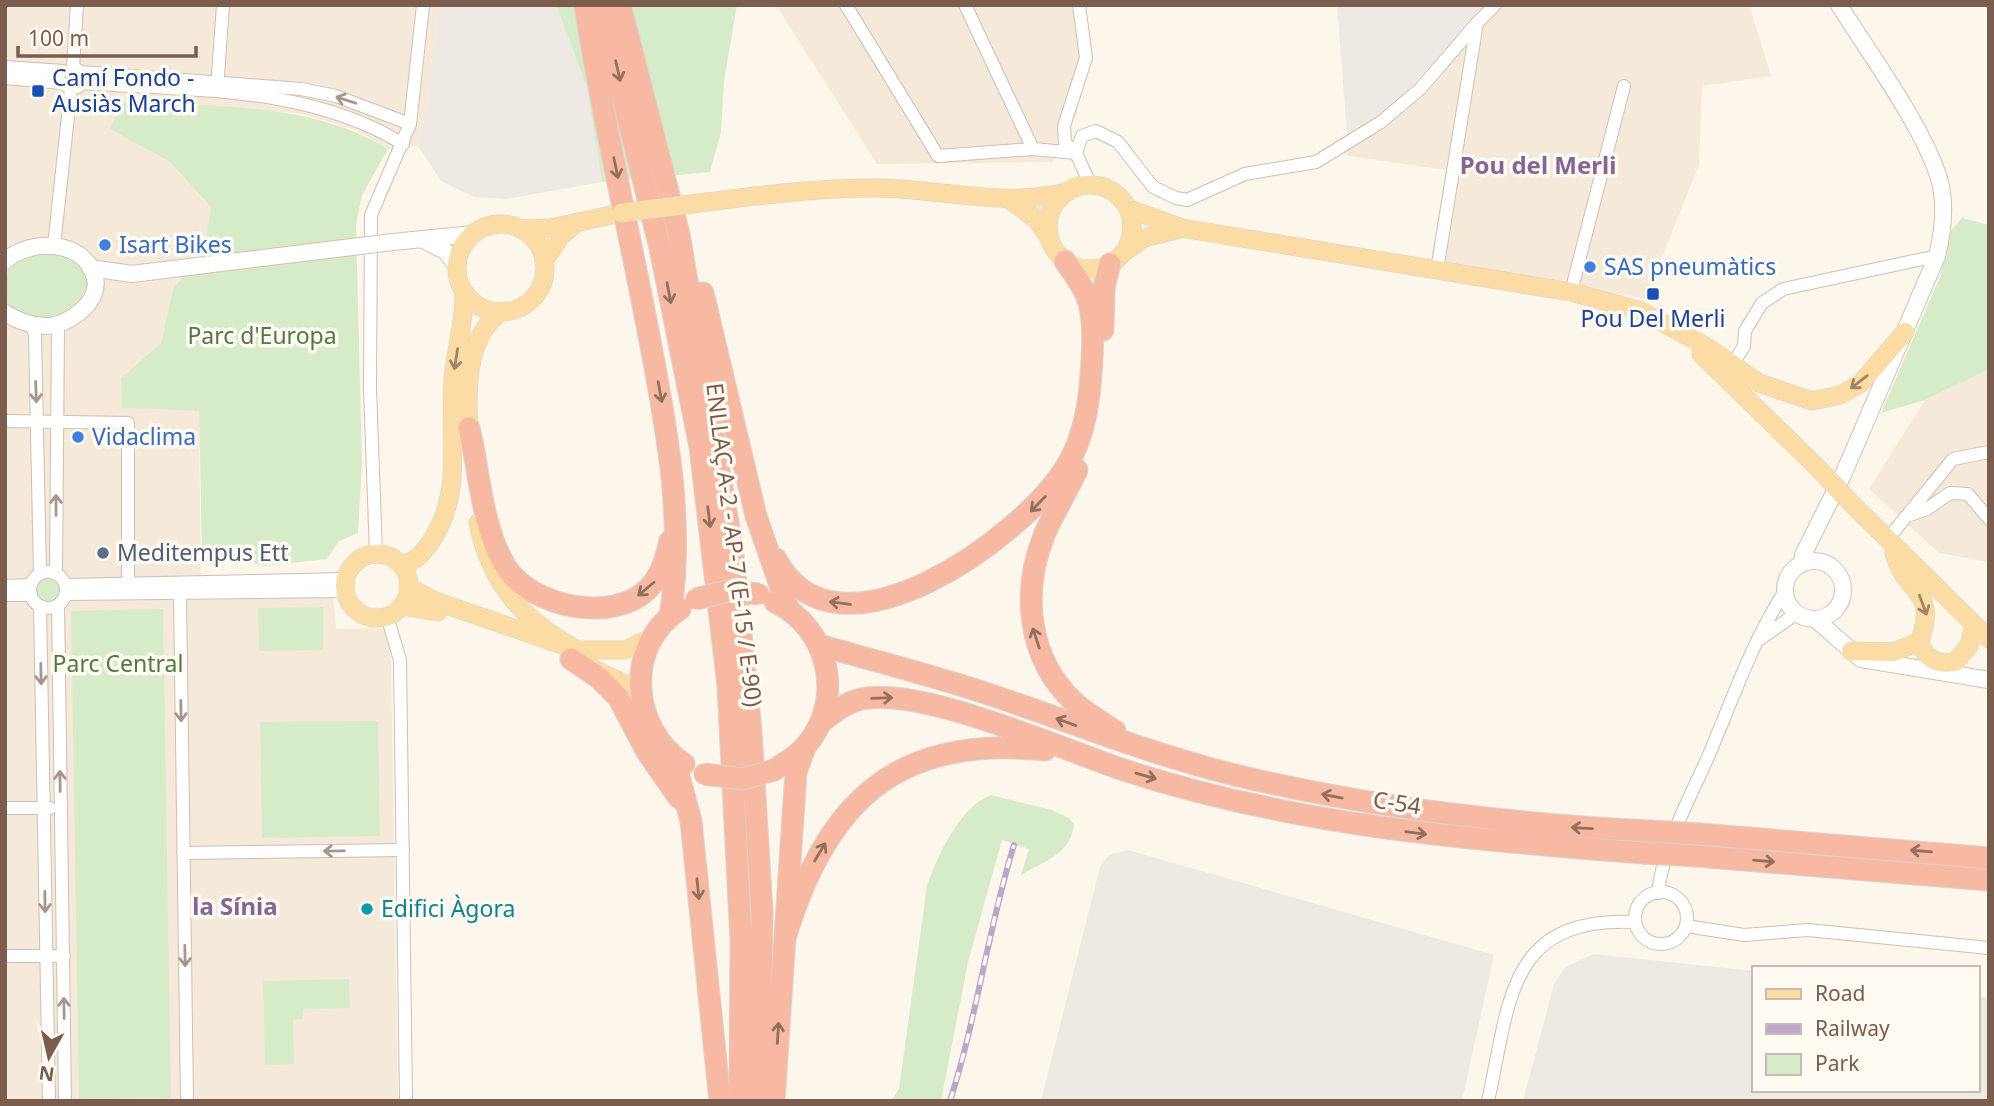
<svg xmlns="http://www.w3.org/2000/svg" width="1994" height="1106" font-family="'Noto Sans',sans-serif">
  <rect width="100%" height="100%" fill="#fdf6eb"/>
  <g fill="#f5e9d9">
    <polygon points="5,5 439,5 428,103 418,146 388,149 358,131 304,114 239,108 122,102 111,129 170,162 211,207 204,250 173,289 161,343 121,378 122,408 199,411 201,590 332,587 336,629 384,628 391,657 398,1101 5,1101"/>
    <polygon points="776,5 1085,5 1088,59 1077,112 1052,162 877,164"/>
    <polygon points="1487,5 1749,5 1771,76 1702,86 1699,165 1645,299 1431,261 1446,170 1349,156 1331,143 1396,103"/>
    <polygon points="1989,369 1989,562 1939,553 1869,489 1925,400"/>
  </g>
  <g fill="#efe9e3">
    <polygon points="439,5 556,5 587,88 602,182 506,199 474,197 441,181 418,146 428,103"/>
    <polygon points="1337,5 1487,5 1396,103 1347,133"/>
    <polygon points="1128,850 1494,955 1462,1101 1041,1101 1100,867 1109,855"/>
    <polygon points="1594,954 1754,971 1754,1090 1978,1090 1978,997 1989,998 1989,1101 1523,1101 1554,984 1565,967"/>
  </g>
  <g fill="#d6ecc8">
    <polygon points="556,5 737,5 724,81 721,132 710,172 602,182 587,88"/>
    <path d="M122 102C212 107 309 101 388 149L362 195 356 225 362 463 358 533 339 541 327 559 264 566 202 550 199 411 122 408 121 378 161 343 173 289 204 250 211 207 170 162 110 129Z"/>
    <polygon points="1962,218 1989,225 1989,369 1925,400 1881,413 1940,277 1950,232"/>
    <path d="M53 253C135 269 51 352 5 301L8 270 23 258Z"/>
    <circle cx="48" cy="591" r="12"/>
    <polygon points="323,607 323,650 259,651 258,608"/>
    <polygon points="163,609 171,1098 79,1099 71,611"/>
    <polygon points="378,721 380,836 262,838 260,722"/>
    <path d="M991 795 1052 810 1069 818 1074 825C1070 855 1044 861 1021 875L1029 849 1002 840 968 962 941 1101H891L899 1089 927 886C937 857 960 806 991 795Z"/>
    <polygon points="349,979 350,1008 303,1009 303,1019 293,1020 294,1064 265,1065 263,981"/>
  </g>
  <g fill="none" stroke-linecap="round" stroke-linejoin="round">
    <g stroke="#d1bfaf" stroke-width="14">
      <g id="street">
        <polyline points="846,5 938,156 1033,149 1076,153"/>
        <polyline points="965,5 1033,149"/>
        <polyline points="1079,5 1086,58 1064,126 1065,143 1076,153 1090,184"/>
        <polyline points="5,67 63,71"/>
        <polyline points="73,67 77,5"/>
        <polyline points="81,72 301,89 336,96 410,124"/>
        <polyline points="5,78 62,83 71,88 78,87 82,79 81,72 73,67"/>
        <path d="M81 83C188 91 309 85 403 144"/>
        <polyline points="217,89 223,5"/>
        <polyline points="1076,153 1082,136 1096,131 1118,142 1153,187 1176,198 1187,200 1245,174 1316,162 1381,122 1420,89 1477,23"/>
        <polyline points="54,246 71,88"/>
        <polyline points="1437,270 1477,23 1495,5"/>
        <polyline points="1571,292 1624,86"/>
        <polyline points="31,324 35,335 40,574"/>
        <polyline points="1732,365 1744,346 1745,331 1762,303 1783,289 1937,256"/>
        <polyline points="5,421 128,423 128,584"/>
        <polyline points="1907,516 1927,509 1950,493 1968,494 1989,519"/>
        <polyline points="1887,540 1953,459 1989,452"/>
        <polyline points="376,554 370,389 371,215 410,124 423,5"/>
        <circle cx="48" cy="590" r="18"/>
        <polyline points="56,573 58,325"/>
        <polyline points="66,585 345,579"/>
        <polyline points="5,586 31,585"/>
        <polyline points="66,594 345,591"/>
        <polyline points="180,594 187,1101"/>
        <polyline points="5,595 31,595"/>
        <polyline points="58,605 65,1101"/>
        <polyline points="40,606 49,1101"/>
        <polyline points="387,616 400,660 406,1101"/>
        <polyline points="1760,639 1797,613"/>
        <polyline points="5,808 50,808"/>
        <polyline points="183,853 403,850"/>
        <circle cx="1661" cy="918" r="26"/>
        <path d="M1658 893C1663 846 1689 800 1708 757 1732 701 1752 641 1785 591"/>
        <polyline points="1686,926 1744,935 1808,930 1989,948"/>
        <polyline points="5,956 64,956"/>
        <path d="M1488 1101C1510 1002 1507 916 1635 922"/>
      </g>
    </g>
    <g stroke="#d6c1af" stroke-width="18">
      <g id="secondary">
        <polyline points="421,239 445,251 457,266"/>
        <polyline points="393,242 473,234"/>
        <path d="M5 261C30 238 85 239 95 278 101 303 67 326 46 326 31 326 18 321 5 313"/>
        <polyline points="90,268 132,274 352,247"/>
        <circle cx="1814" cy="590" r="29"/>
        <path d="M1802 564 1803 555 1843 475 1937 256C1943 232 1946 207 1940 182 1926 130 1869 53 1839 5"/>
        <polyline points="1815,619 1861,659 1989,680"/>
      </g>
    </g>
    <g stroke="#dad2cd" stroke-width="19">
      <g id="primary">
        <circle cx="1090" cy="227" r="42"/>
        <polyline points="1010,200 1036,219 1049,238"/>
        <path d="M707 202C763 195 818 188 874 188 939 188 1003 208 1067 192"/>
        <polyline points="1129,209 1182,228 1571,292 1641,311 1707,347 1759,383 1812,401 1840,395 1860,384 1905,332"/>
        <circle cx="501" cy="268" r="44"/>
        <polyline points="521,229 551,228 621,213"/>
        <polyline points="1126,251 1144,238 1180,229"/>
        <polyline points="544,261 561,236 577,222"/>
        <polyline points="1701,354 1818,468"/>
        <path d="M469 440C467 397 463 339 501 312"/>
        <polyline points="1853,505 1989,639"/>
        <path d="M478 523C491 585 523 620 577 650"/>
        <circle cx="377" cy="586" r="32"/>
        <path d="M401 564C416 562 421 555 430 543 464 494 449 438 453 382 455 351 465 323 464 292"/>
        <polyline points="408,587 435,601 577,650 625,650 653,637"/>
        <polyline points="402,606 438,612"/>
        <path d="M1920 641C1924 659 1938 665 1955 662L1969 646 1974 625"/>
        <path d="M1851 651 1894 652 1920 641C1938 588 1906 596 1894 553"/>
        <polyline points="592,668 627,685 640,696"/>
      </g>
    </g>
    <g stroke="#dad2cd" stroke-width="23">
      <g id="highway">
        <path d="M585 5C602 118 629 229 650 341 667 430 685 525 670 616"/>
        <polyline points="600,5 660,248 700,447 728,686 741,941 740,1101"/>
        <polyline points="620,5 679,234 732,546 751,731 762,912 759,1101"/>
        <polyline points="703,293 756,516 788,608"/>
        <polyline points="1103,330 1104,287 1110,264"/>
        <path d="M469 428C480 473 481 526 506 567 531 607 613 624 648 589 661 576 666 558 670 541"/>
        <path d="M1077 470C1067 491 1055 511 1045 533 1021 591 1027 659 1075 703 1087 714 1102 722 1115 731"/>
        <path d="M776 559C836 674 1023 537 1066 467 1086 435 1090 397 1092 360 1093 340 1094 316 1087 297 1082 284 1072 272 1065 261"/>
        <path d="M680 609C623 646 631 729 684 764"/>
        <path d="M819 645C878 662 939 677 997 697 1077 724 1153 755 1235 775 1371 808 1509 824 1650 831"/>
        <polyline points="571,659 599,678 618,697 647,752 679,798"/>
        <path d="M820 723C833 713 845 703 861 699 920 686 1062 749 1124 770 1292 825 1469 840 1644 853"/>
        <polyline points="674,758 691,821 720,1101"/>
        <path d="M774 770C784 763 796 757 804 748 846 702 830 628 775 602"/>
        <polyline points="1700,834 1989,858"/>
        <polyline points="1696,856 1989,880"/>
        <path d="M785 938C827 802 896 734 1045 750"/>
        <polyline points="774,1101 796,772 805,747"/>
      </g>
    </g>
    <use href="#street" stroke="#fff" stroke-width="12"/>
    <use href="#secondary" stroke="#fff" stroke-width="16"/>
    <use href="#primary" stroke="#fbdca4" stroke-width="18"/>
    <use href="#highway" stroke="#f7b9a2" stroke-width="21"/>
    <g stroke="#baa7c9" stroke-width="6">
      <path id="rail" d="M950 1101C977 1017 988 929 1014 845"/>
    </g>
    <use href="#rail" stroke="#fffaf2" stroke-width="3.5" stroke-dasharray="10" stroke-linecap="butt"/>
    <g stroke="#d6c1af" stroke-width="18" stroke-linecap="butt">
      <polyline id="secondary-bridge" points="352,247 393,242"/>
    </g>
    <g stroke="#dad2cd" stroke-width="19" stroke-linecap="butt">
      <g id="primary-bridge">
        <polyline points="621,213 707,202"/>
        <polyline points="1818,468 1853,505"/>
      </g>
    </g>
    <g stroke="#dad2cd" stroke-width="23" stroke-linecap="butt">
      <g id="highway-bridge">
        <polyline points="696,599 727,591 759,594"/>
        <polyline points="704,774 743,779 774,770"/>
        <polyline points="1650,831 1700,834"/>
        <polyline points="1644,853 1696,856"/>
      </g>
    </g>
    <use href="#secondary-bridge" stroke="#fff" stroke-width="16"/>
    <use href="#primary-bridge" stroke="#fbdca4" stroke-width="18"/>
    <use href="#highway-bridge" stroke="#f7b9a2" stroke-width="21"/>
  </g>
  <defs><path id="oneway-shaft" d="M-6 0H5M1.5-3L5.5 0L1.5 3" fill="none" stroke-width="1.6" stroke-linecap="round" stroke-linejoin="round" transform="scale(1.75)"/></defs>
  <g stroke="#936f5d">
    <use href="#oneway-shaft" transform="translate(618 71) rotate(77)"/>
    <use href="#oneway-shaft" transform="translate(616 168) rotate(78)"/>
    <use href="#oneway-shaft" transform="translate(669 293) rotate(79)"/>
    <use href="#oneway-shaft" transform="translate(660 392) rotate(80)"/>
    <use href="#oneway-shaft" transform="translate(1038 504) rotate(134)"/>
    <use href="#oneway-shaft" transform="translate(709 517) rotate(83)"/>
    <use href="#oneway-shaft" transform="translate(646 589) rotate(140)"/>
    <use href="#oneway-shaft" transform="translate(840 603) rotate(-172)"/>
    <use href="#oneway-shaft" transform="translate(1036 638) rotate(-108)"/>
    <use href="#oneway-shaft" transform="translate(882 698) rotate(-2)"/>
    <use href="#oneway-shaft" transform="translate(1066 722) rotate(-160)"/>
    <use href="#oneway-shaft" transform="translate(1146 776) rotate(16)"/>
    <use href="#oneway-shaft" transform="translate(1332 796) rotate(-169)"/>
    <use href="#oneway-shaft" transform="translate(1582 828) rotate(-177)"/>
    <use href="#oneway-shaft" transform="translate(1416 833) rotate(8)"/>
    <use href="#oneway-shaft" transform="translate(1921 851) rotate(-175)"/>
    <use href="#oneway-shaft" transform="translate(820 852) rotate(-59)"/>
    <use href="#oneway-shaft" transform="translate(1764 861) rotate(5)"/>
    <use href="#oneway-shaft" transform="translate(698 889) rotate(84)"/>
    <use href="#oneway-shaft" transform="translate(778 1033) rotate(-86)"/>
  </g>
  <g stroke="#a9968b">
    <use href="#oneway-shaft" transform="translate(346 100) rotate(-162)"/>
    <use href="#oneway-shaft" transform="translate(36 392) rotate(88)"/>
    <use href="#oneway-shaft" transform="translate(56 505) rotate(-90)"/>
    <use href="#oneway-shaft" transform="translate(41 674) rotate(89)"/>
    <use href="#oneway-shaft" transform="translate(181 711) rotate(89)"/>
    <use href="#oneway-shaft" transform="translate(60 781) rotate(-91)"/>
    <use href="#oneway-shaft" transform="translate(334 851) rotate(179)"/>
    <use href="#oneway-shaft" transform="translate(45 902) rotate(89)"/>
    <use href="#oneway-shaft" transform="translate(185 956) rotate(89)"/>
    <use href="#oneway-shaft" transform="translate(64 1008) rotate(-91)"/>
  </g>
  <g stroke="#a18366">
    <use href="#oneway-shaft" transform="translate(456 359) rotate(99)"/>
    <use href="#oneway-shaft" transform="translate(1859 382) rotate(142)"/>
    <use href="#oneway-shaft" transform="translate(1923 605) rotate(70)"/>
  </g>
  <g fill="#1a4fb4" stroke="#fffaf2" stroke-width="2.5">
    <rect x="31" y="84" width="14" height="14" rx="3.5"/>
    <rect x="1646" y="287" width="14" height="14" rx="3.5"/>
  </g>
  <g fill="#3f7fe0" stroke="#fffaf2" stroke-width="2.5">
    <circle cx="105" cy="245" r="7"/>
    <circle cx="1590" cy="267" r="7"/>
    <circle cx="78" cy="437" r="7"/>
  </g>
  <circle fill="#5c6f8a" stroke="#fffaf2" stroke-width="2.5" cx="103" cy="553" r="7"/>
  <circle fill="#0f9aa8" stroke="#fffaf2" stroke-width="2.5" cx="367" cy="909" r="7"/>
  <g text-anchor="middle" stroke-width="7" stroke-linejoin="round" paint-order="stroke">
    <g font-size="23" fill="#164399" stroke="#fffaf2" text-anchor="start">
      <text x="52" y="86">Camí Fondo -<tspan x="52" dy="26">Ausiàs March</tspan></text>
      <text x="1653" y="327" text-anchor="middle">Pou Del Merli</text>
    </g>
    <g font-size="23" fill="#366cbe" stroke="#fffaf2" text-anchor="start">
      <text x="119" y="253">Isart Bikes</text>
      <text x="1604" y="275">SAS pneumàtics</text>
      <text x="92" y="445">Vidaclima</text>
    </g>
    <g font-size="23" fill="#517a41" stroke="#fffaf2">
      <text x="262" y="344">Parc d'Europa</text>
      <text x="118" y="672">Parc Central</text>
    </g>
    <g font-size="23" fill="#7a5d4c" stroke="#fffaf2">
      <text transform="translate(734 545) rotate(83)" y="8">ENLLAÇ A-2 - AP-7 (E-15 / E-90)</text>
      <text transform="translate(1397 803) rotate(9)" y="8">C-54</text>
    </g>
    <g font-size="23" fill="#4e5e75" stroke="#fffaf2" text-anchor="start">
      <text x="117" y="561">Meditempus Ett</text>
    </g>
    <g font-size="23" fill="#0d838f" stroke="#fffaf2" text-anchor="start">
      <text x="381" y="917">Edifici Àgora</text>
    </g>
    <g font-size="24" font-weight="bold" fill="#856595" stroke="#fffaf2">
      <text x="1538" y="174">Pou del Merli</text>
      <text x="235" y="915">la Sínia</text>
    </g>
  </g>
  <rect width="1994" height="1106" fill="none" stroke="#7a5d4c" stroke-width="14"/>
  <rect x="1752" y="966" width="228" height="126" fill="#fffaf2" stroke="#cabbb0" stroke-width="2"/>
  <rect x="1766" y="989" width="35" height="10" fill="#fbdca4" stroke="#cabbb0" stroke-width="2"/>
  <text x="1815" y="1001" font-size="21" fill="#7a5d4c">Road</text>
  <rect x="1766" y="1024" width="35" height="10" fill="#baa7c9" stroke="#cabbb0" stroke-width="2"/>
  <text x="1815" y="1036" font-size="21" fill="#7a5d4c">Railway</text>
  <rect x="1766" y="1054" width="35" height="21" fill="#d6ecc8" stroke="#cabbb0" stroke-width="2"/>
  <text x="1815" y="1071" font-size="21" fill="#7a5d4c">Park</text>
  <g transform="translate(49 1057) rotate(188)" stroke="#fffaf2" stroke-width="5" paint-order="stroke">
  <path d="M0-5L12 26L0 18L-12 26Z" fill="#7a5d4c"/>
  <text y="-10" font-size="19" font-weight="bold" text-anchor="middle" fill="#7a5d4c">N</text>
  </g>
  <path d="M18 46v10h178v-10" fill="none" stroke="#7a5d4c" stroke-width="3.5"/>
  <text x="28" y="46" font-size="21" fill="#7a5d4c" stroke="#fffaf2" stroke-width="5" paint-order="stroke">100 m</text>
</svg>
